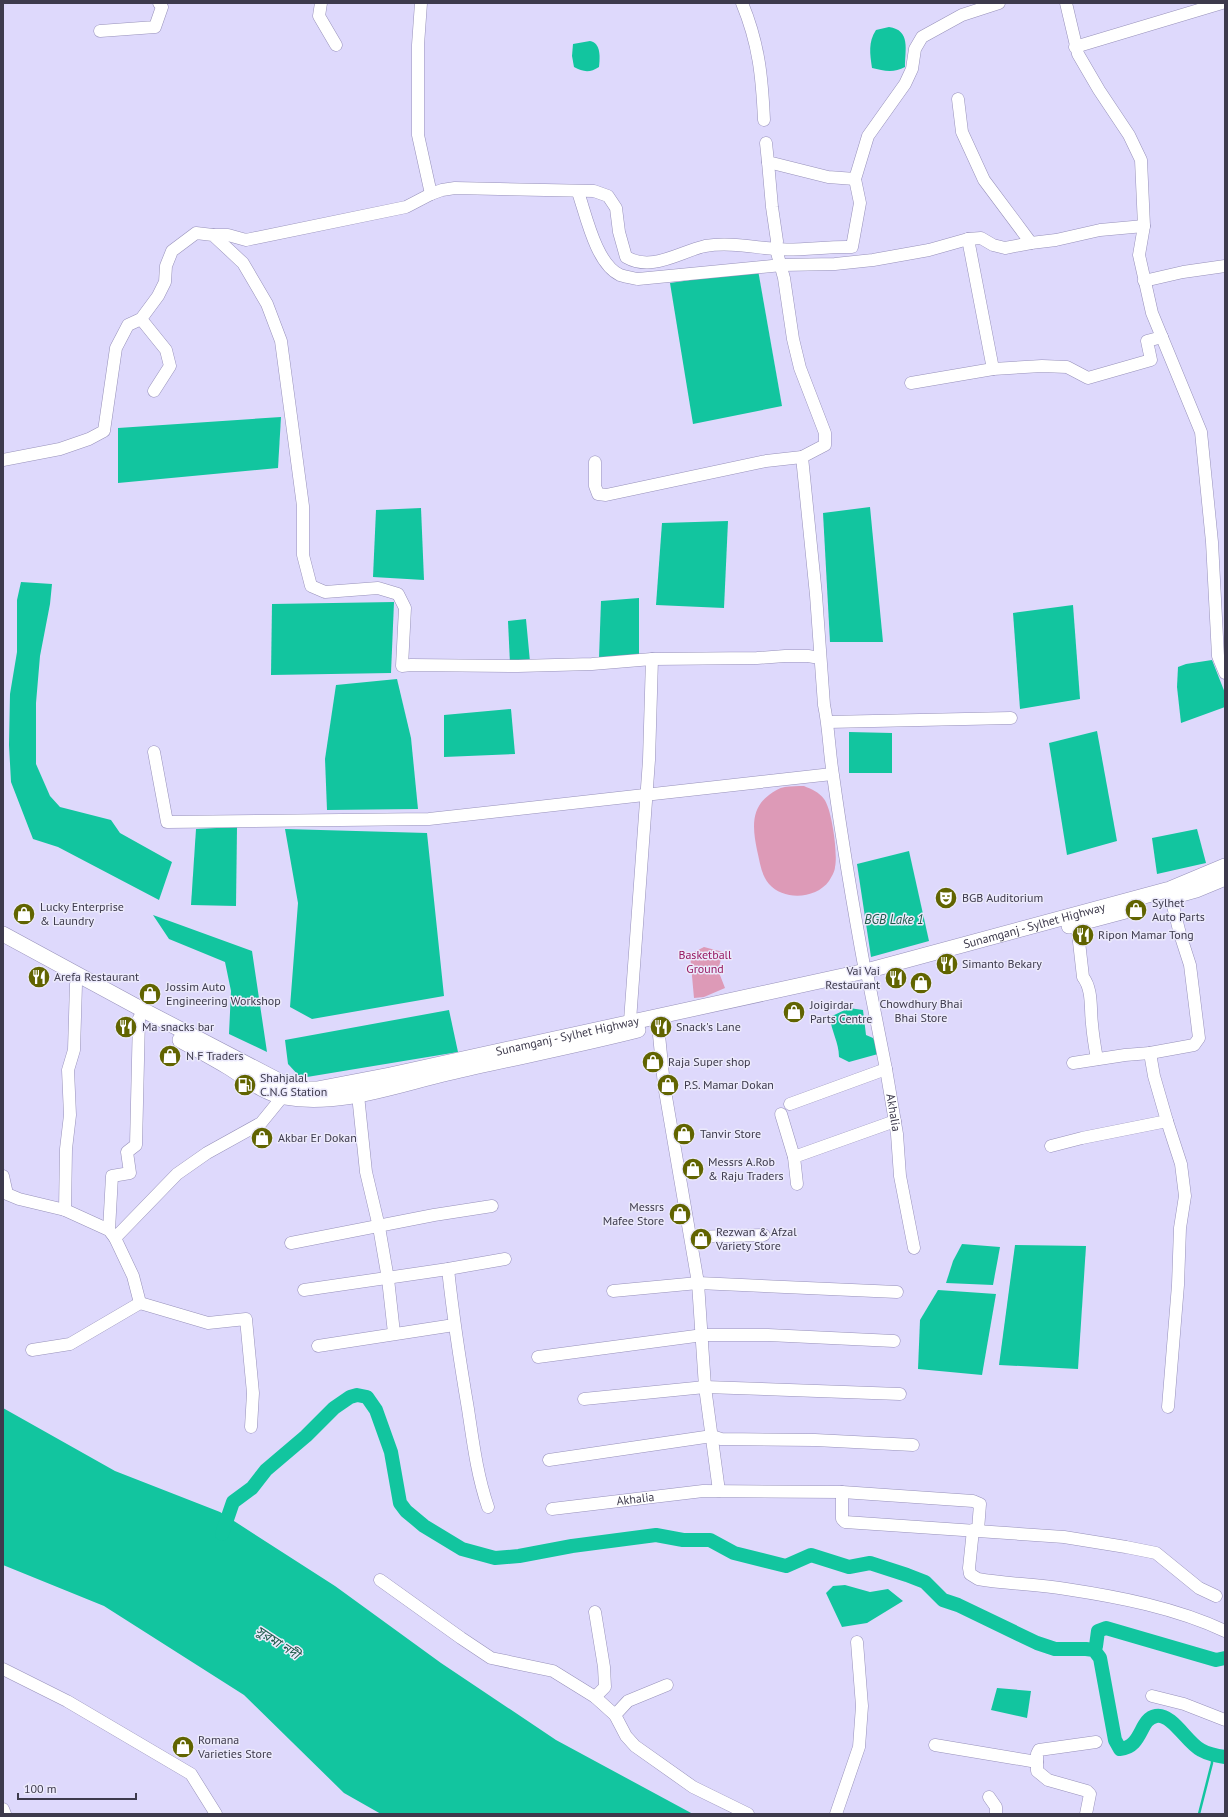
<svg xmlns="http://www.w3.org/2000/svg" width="1228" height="1817" font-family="'PT Sans','Noto Sans Bengali',sans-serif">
  <rect width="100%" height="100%" fill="#ded9fc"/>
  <g fill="#dd9ab7">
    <path d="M804 786C811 789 819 792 824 799 832 809 838 855 835 867 835 871 831 878 829 881 816 899 784 901 769 884 761 875 760 862 757 850 753 830 750 809 769 795 774 791 779 788 785 787 791 786 798 786 804 786Z"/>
    <polygon points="704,947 723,952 718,970 725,988 704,997 694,998 690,954"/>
  </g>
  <g fill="#12c59f">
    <path d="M889 27C911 30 905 50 905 67 894 73 884 71 872 68 870 54 868 42 876 30Z"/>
    <path d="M590 41C601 43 600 57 599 67 590 73 583 72 574 67L572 56 573 44Z"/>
    <polygon points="758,270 782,406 693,424 670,283"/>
    <polygon points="281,417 278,468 118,483 118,428"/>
    <polygon points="870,507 883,642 830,642 823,513"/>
    <polygon points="421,508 424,580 373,577 376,510"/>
    <polygon points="728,521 724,608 656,605 662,523"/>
    <polygon points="21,582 52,584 50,604 40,656 36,703 36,764 50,796 60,807 111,820 120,833 172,862 159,900 58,847 33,839 11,782 9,745 10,694 17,652 17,600"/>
    <polygon points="639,598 639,658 599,658 601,601"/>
    <polygon points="394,602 391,673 271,675 272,604"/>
    <polygon points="1073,605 1080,699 1020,709 1013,613"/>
    <polygon points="526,619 530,662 510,664 508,621"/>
    <polygon points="1212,660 1225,693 1225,707 1181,723 1177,687 1178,667 1186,664"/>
    <polygon points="397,679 411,738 418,809 327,810 325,759 336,685"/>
    <polygon points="511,709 515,754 444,757 444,715"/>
    <polygon points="1097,731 1117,841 1067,855 1049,743"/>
    <polygon points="849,732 892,733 892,773 849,773"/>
    <polygon points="237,827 236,906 191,905 196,829"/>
    <polygon points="285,829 427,833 444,996 312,1019 290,1007 298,903"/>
    <polygon points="1197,829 1206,863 1157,874 1152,838"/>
    <polygon points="909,851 929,941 871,957 857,864"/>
    <polygon points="153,915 252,951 267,1052 229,1034 231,991 225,962 169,939"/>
    <path d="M849 1008 863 1010 866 1035 873 1038 877 1046 878 1054 849 1062 839 1057C839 1042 831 1031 830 1017Z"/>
    <polygon points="449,1010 458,1052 301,1078 288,1064 285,1040"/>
    <polygon points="962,1244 1000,1247 993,1285 946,1283 953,1261"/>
    <polygon points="1015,1245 1086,1246 1078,1369 999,1365"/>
    <polygon points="938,1290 996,1294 982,1375 918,1369 920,1320"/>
    <polygon points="3,1408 115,1471 220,1512 335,1586 441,1663 556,1740 693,1814 381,1814 344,1793 244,1695 104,1606 3,1565"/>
    <polygon points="845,1585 870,1592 888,1589 903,1601 867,1623 842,1627 826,1593 833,1586"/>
    <polygon points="997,1688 1031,1691 1027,1718 991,1710"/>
  </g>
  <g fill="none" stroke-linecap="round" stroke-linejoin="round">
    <polyline stroke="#12c59f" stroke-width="2.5" points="1199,1814 1212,1763 1212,1754"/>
    <g stroke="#12c59f" stroke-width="14">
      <path d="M222 1534 233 1502 252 1488 266 1470 306 1436 334 1408 350 1397 357 1395 367 1397 376 1410 391 1452 400 1503 406 1511 424 1526 462 1549 495 1558 519 1556 572 1546 656 1535 683 1540H710L734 1553 786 1566 811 1555 849 1567 870 1563 907 1575 925 1582 943 1600 958 1605 1037 1643 1055 1649H1086L1094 1650 1100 1658 1115 1740 1120 1749C1143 1747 1139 1719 1156 1716 1172 1713 1187 1743 1201 1750 1208 1754 1218 1756 1225 1757"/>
      <polyline points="1094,1650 1096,1646 1098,1631 1106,1628 1216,1660 1225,1658"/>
    </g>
    <g stroke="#9791ba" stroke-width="13">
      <g id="minor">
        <polyline points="321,3 319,16 336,45"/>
        <path d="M421 3 418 45V135L431 194 442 190 455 188 594 191 608 196 616 208 619 232 626 257C652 272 679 252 705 246 728 242 752 247 775 249 801 251 827 246 852 247L860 203 855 179 868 136 905 84 912 69 915 49 922 37 962 15 999 3"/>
        <path d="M742 3C759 44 762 77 764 120"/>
        <polyline points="1066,3 1078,54 1099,90 1129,135 1141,160 1144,226 1139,255 1152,313 1201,432 1212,542 1218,656 1225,673"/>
        <polyline points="100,31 155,27 162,7 159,3"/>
        <polyline points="1075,47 1222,3"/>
        <polyline points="958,99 962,132 984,180 1031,243 1056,240 1100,230 1144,226"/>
        <polyline points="766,143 768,162 828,177 855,179"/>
        <path d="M768 162 772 207 777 241 776 249 784 278 793 339 800 368 825 433V445L802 457 816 595 824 705C829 728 829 751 833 775 842 840 853 906 865 971"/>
        <path d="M578 192C586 215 596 264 620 275 626 277 633 278 638 279L782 265 835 264 873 260 929 250 968 239 981 238 993 245 1005 248 1031 243"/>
        <polyline points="213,235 228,235 246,240 406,207 431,194"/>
        <polyline points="968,239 993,369"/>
        <polyline points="1144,281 1183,272 1225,266"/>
        <polyline points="911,383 993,369 1042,366 1067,367 1088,378 1151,360 1147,341 1162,337"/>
        <polyline points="154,391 170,366 166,350 141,319 158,296 165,282 166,266 172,251 196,233 213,235 243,263 267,304 281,341 303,506 303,555 311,586 325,592 378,588 398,594 405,608 402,666 411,665 518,666 592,664 652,659 757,658 785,656 808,656 820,658"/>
        <polyline points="3,460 60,449 89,439 104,431 116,348 128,325 141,319"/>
        <polyline points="595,462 595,486 598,494 606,495 766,461 802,457"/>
        <polyline points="828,722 1011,718"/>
        <polyline points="154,752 167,822 429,819 832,774"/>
        <path d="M1077 924 1083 977C1093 990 1090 1009 1092 1024 1093 1036 1095 1048 1097 1059"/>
        <path id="s1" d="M868 978 886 1069 897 1134 900 1176 914 1248"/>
        <polyline points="630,1021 649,760 652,659"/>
        <polyline points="658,1025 664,1085 698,1283 705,1387 719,1491"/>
        <polyline points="1073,1063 1125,1055 1150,1053"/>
        <polyline points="358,1095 366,1172 379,1227 388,1279 394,1333"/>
        <polyline points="790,1104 886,1069"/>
        <polyline points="781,1114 794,1157 797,1184"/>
        <polyline points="1167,1121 1181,1164 1185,1196 1180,1228 1178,1285 1168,1407"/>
        <polyline points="1051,1146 1082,1138 1167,1121 1154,1076 1150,1053 1194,1045 1199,1038 1190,965 1180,934 1171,898"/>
        <polyline points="794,1157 895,1121"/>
        <polyline points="3,1176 7,1194 19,1199 65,1210 109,1230 115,1238 133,1276 140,1303"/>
        <polyline points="65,1210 66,1149 70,1115 68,1070 74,1050 76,984"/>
        <polyline points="109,1230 112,1176 130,1173 127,1152 136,1145 139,1018"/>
        <polyline points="691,1237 764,1235"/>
        <polyline points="115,1238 177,1174 207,1153 261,1123 283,1096"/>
        <polyline points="291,1243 434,1215 492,1206"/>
        <path d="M448 1269C453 1316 460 1362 468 1409 473 1442 477 1475 488 1507"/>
        <polyline points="304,1290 448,1269 505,1259"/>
        <polyline points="613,1291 698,1283 897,1292"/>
        <polyline points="318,1346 454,1325"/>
        <polyline points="32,1350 70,1344 140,1303 208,1323 246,1319 253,1393 251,1427"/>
        <polyline points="538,1357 703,1335 768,1335 894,1341"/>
        <polyline points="584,1399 705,1387 900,1394"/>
        <polyline points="549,1460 712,1436 721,1439 815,1440 913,1445"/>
        <polyline points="842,1492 842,1519 845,1522 1064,1537 1126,1547 1156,1553 1199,1588 1216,1596"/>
        <path id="s2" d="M552 1509 703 1491 842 1492 973 1501 980 1504 978 1530"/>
        <path d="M973 1530 969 1568 970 1574 978 1579C1007 1584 1037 1584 1066 1589 1119 1597 1176 1608 1225 1631"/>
        <polyline points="380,1580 461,1638 491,1658 553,1671 595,1697 615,1715 626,1736 635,1746 693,1787 748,1814"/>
        <polyline points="3,1669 67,1701 191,1774 216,1814"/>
        <polyline points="1152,1696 1184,1704 1225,1720"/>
        <polyline points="595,1697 605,1687 604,1667 595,1612"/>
        <polyline points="615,1715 628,1701 667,1685"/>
        <polyline points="935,1745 1037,1762"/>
        <polyline points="989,1797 996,1807 996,1814"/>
        <polyline points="3,1809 5,1814"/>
        <polyline points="836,1814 859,1747 862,1706 857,1642"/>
        <polyline points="1086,1814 1090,1794 1087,1791 1048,1780 1037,1771 1037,1754 1039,1750 1096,1742"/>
      </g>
    </g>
    <g stroke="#9791ba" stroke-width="16">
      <g id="major">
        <polyline points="1171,897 1196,890 1225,878"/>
        <polyline points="1069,926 1133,909"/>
        <path id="s3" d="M3 934 143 1010 287 1085 302 1089H317L390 1075 870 970 1170 889 1225 866"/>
        <path d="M180 1040C196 1049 213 1058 228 1067 246 1078 263 1093 284 1097 339 1107 396 1085 448 1073 512 1058 575 1046 638 1030"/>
      </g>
    </g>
    <use href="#minor" stroke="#fff" stroke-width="12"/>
    <use href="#major" stroke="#fff" stroke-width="15"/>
  </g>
  <defs>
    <g id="theatre-disc" transform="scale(1.15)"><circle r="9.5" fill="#616400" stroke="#ebe9fb"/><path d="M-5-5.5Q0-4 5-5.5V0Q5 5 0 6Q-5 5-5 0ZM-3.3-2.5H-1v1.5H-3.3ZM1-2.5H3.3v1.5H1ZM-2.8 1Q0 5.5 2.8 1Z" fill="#fff"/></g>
    <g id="shop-disc" transform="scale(1.15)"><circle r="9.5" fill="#616400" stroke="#ebe9fb"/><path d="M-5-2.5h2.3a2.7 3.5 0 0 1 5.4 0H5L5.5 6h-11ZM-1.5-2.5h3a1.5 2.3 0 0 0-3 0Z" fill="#fff"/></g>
    <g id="restaurant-disc" transform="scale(1.15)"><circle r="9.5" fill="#616400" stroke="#ebe9fb"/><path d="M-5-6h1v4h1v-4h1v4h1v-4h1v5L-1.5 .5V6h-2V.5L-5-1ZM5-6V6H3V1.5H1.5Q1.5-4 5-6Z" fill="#fff"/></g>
    <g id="fuel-disc" transform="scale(1.15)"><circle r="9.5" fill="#616400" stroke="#ebe9fb"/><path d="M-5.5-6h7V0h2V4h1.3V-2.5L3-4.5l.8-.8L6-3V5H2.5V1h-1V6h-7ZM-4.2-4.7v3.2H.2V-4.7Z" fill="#fff"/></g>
  </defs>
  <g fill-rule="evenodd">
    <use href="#theatre-disc" x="946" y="898"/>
    <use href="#shop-disc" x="1136" y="910"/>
    <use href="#shop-disc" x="24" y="914"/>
    <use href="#restaurant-disc" x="1083" y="935"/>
    <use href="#restaurant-disc" x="947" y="964"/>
    <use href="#restaurant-disc" x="39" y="977"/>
    <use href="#restaurant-disc" x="896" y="978"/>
    <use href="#shop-disc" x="921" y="983"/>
    <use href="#shop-disc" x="150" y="994"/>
    <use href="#shop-disc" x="794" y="1012"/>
    <use href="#restaurant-disc" x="126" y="1027"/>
    <use href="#restaurant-disc" x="661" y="1027"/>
    <use href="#shop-disc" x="170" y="1056"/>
    <use href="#shop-disc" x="653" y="1062"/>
    <use href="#fuel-disc" x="245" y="1085"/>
    <use href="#shop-disc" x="668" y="1085"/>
    <use href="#shop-disc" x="684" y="1134"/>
    <use href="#shop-disc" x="262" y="1138"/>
    <use href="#shop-disc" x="693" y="1169"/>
    <use href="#shop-disc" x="680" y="1214"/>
    <use href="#shop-disc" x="701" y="1239"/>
    <use href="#shop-disc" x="183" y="1747"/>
  </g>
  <g text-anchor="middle" stroke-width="3" stroke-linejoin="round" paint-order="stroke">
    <g font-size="12" fill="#3d3a4c" stroke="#ebe9fb" text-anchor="start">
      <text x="962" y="902">BGB Auditorium</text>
      <text x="1152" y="907">Sylhet<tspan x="1152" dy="14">Auto Parts</tspan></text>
      <text x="40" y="911">Lucky Enterprise<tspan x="40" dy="14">&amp; Laundry</tspan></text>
      <text x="1098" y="939">Ripon Mamar Tong</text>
      <text x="962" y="968">Simanto Bekary</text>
      <text x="880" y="975" text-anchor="end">Vai Vai<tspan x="880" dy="14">Restaurant</tspan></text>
      <text x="54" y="981">Arefa Restaurant</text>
      <text x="166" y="991">Jossim Auto<tspan x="166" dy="14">Engineering Workshop</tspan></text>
      <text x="921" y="1008" text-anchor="middle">Chowdhury Bhai<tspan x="921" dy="14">Bhai Store</tspan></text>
      <text x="810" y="1009">Joigirdar<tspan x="810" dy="14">Parts Centre</tspan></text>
      <text x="142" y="1031">Ma snacks bar</text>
      <text x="676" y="1031">Snack's Lane</text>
      <text x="186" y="1060">N F Traders</text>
      <text x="668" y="1066">Raja Super shop</text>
      <text x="260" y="1082">Shahjalal<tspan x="260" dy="14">C.N.G Station</tspan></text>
      <text x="684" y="1089">P.S. Mamar Dokan</text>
      <text x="700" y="1138">Tanvir Store</text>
      <text x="278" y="1142">Akbar Er Dokan</text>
      <text x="708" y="1166">Messrs A.Rob<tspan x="708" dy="14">&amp; Raju Traders</tspan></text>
      <text x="664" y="1211" text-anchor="end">Messrs<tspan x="664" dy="14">Mafee Store</tspan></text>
      <text x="716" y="1236">Rezwan &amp; Afzal<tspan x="716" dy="14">Variety Store</tspan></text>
      <text x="198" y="1744">Romana<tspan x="198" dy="14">Varieties Store</tspan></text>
    </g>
    <g font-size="12" fill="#3d3a4c" stroke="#ebe9fb">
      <text dy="4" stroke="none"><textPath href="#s3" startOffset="1088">Sunamganj - Sylhet Highway</textPath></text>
      <text dy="4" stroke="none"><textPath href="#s3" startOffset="608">Sunamganj - Sylhet Highway</textPath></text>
      <text dy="4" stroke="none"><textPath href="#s1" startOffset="137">Akhalia</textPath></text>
      <text dy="4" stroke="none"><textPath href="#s2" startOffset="84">Akhalia</textPath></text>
    </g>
    <g font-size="12" fill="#981b62" stroke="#ebe9fb">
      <text x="705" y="959">Basketball<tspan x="705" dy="14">Ground</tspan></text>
    </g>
    <g font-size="13" font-style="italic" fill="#1c5948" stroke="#ebe9fb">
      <text x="894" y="924">BGB Lake 1</text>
      <text transform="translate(278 1642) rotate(33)" y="5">সুরমা নদী</text>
    </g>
  </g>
  <rect width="1228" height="1817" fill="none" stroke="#3d3a4c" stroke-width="8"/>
  <path d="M18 1793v6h118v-6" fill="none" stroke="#3d3a4c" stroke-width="2"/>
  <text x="24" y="1793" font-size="12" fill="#3d3a4c" stroke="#ebe9fb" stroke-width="3" paint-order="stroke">100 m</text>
</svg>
